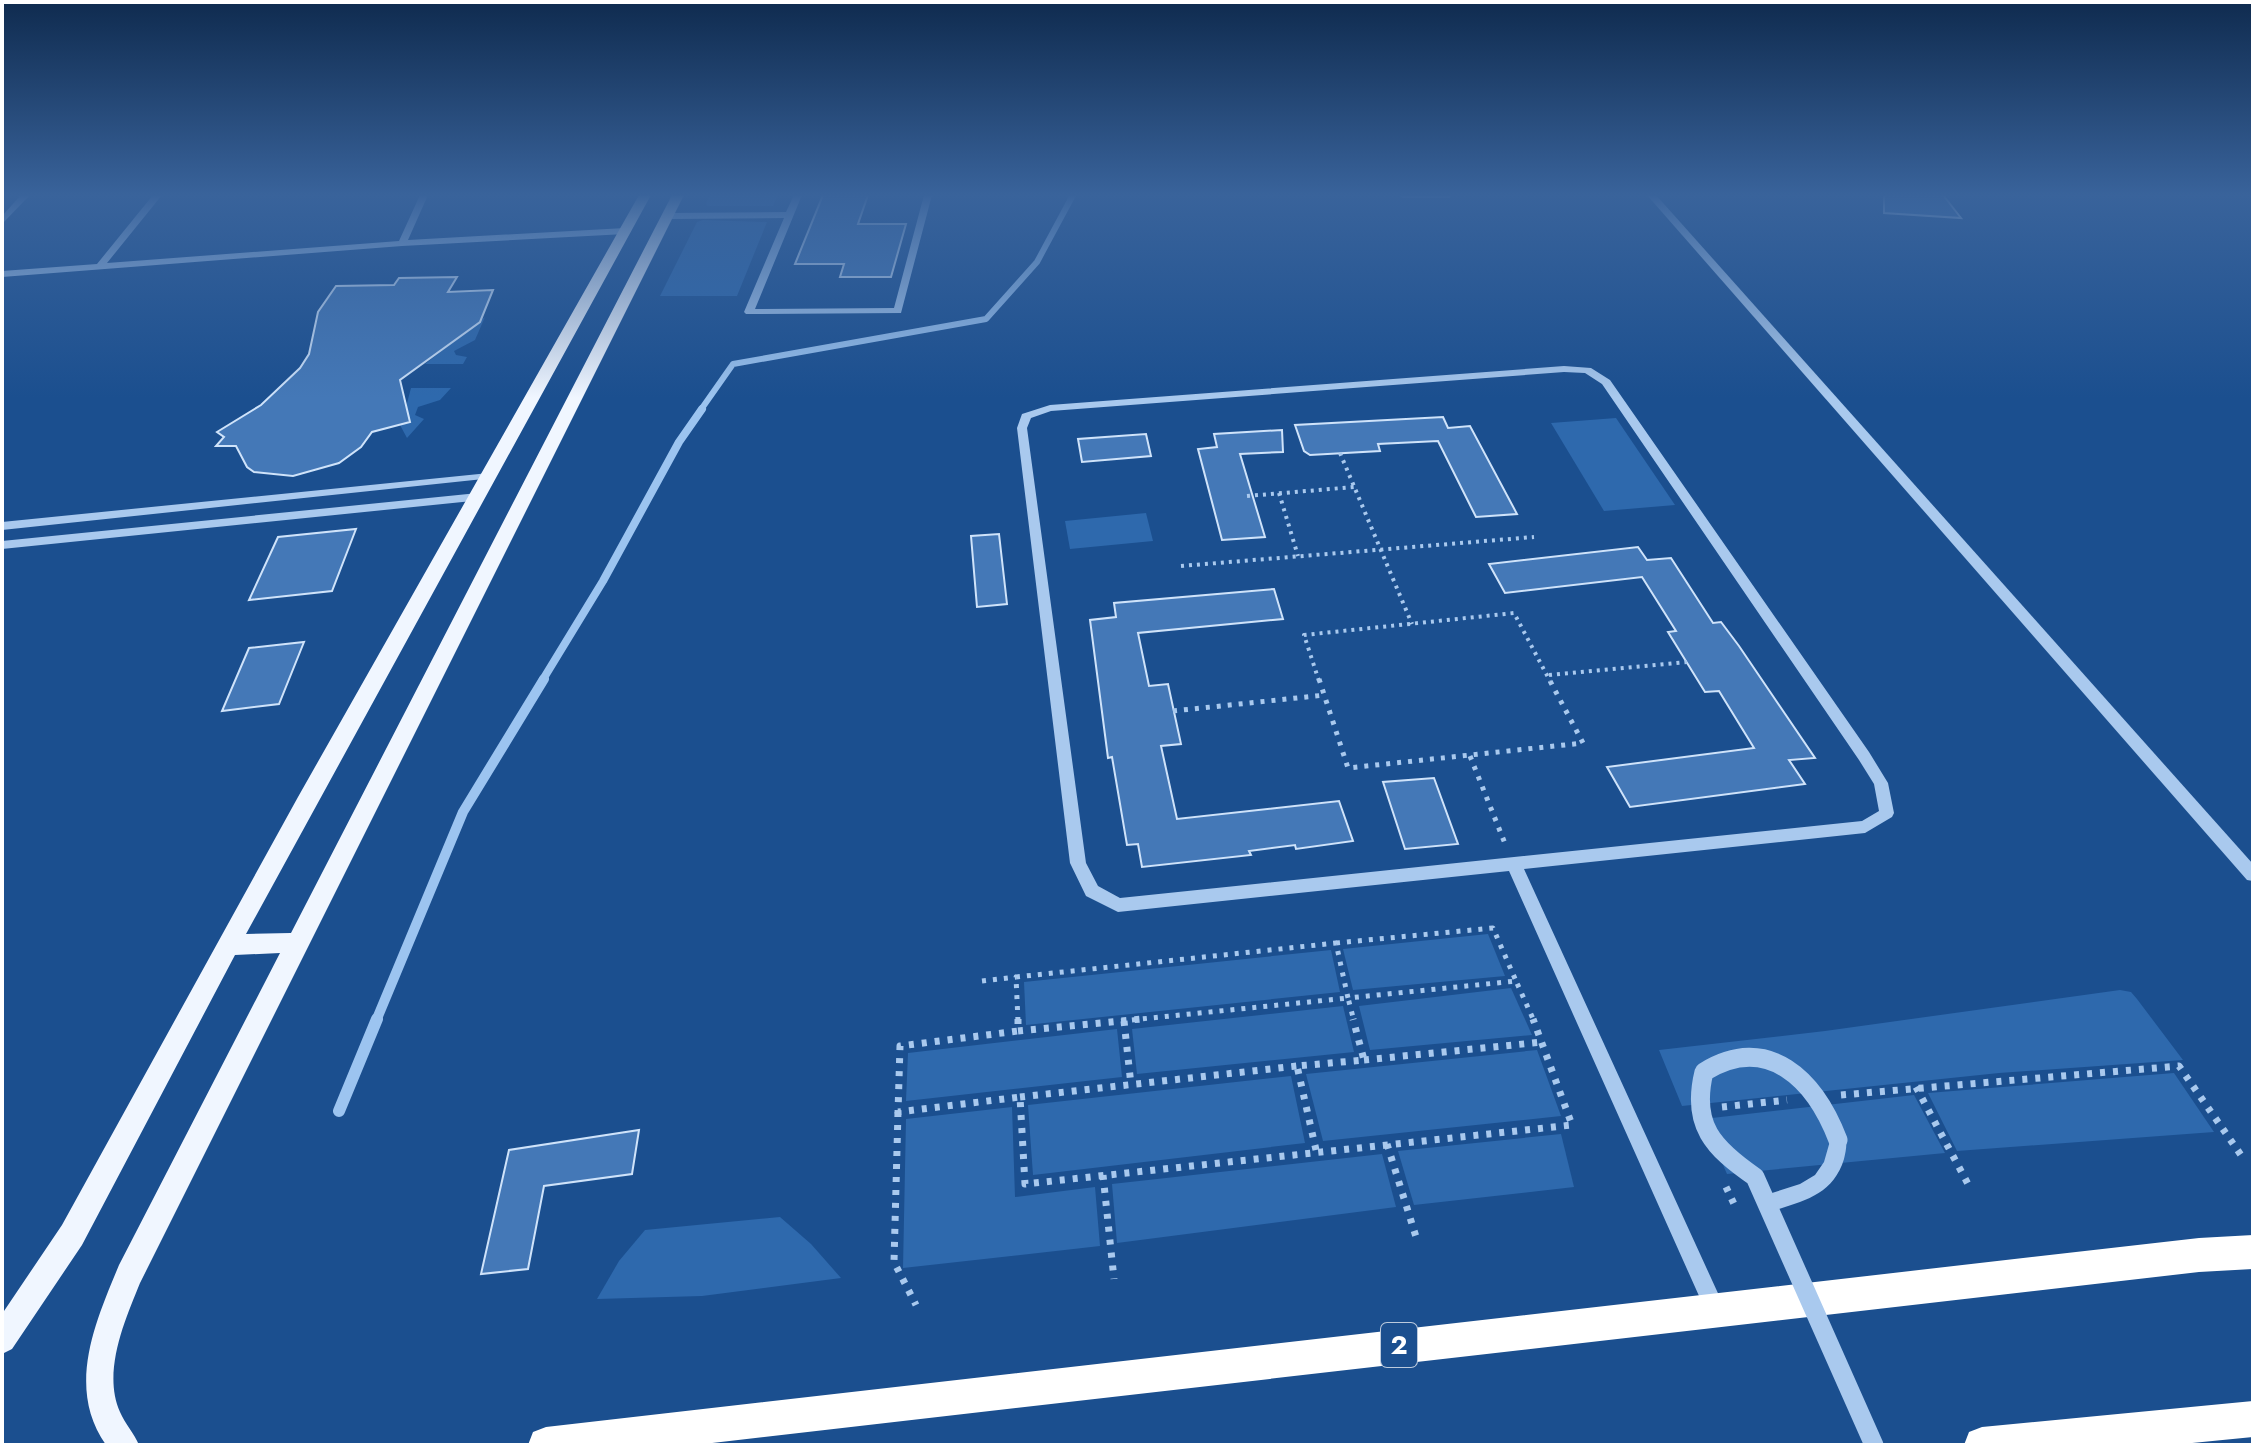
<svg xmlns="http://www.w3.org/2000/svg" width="2255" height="1447" font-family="Jost,sans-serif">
  <rect width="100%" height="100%" fill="#1b4f8f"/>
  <g fill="#2e69ad">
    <polygon points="710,195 778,195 773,206 708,206 706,204"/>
    <polygon points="703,220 767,222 737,296 660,296 697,222"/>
    <polygon points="485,317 475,340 454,351 456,355 467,357 463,364 425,364"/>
    <polygon points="411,388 451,388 440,400 418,407 415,415 424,419 407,438 400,425 410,422 406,407"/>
    <polygon points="1616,418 1675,505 1604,511 1551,423"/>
    <polygon points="1146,513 1153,541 1070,549 1065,521"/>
    <polygon points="1488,934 1505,976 1353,990 1343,949"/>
    <polygon points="1331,950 1340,992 1026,1025 1024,982"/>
    <polygon points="1511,988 1532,1035 1370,1050 1359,1006"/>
    <polygon points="2120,990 2131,992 2137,999 2183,1060 1999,1073 1682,1106 1659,1050 1825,1031"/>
    <polygon points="1343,1006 1354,1052 1137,1074 1132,1029"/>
    <polygon points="1117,1029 1122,1077 906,1101 908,1053"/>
    <polygon points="1537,1050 1561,1116 1323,1141 1306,1074"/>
    <polygon points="2174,1073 2214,1132 1957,1151 1928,1093"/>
    <polygon points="1291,1076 1305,1143 1033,1175 1028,1105"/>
    <polygon points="1914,1095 1945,1153 1727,1174 1703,1119"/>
    <polygon points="1012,1107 1015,1197 1095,1187 1100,1246 903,1268 906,1119"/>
    <polygon points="1561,1134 1574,1187 1414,1205 1398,1151"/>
    <polygon points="1382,1154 1396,1207 1117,1243 1112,1184"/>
    <polygon points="780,1217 811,1244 841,1278 702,1296 597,1299 619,1261 645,1230"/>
  </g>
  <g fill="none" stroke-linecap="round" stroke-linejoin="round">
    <polyline stroke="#9cc4f0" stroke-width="6" points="700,411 733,364 986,319 1037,262 1073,195"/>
    <polyline stroke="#9cc4f0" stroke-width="8" points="542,681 603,581 679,442 702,409"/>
    <polyline stroke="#9cc4f0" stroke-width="10" points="376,1021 463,812 544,679"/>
    <polyline stroke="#9cc4f0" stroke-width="12" points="339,1111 377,1019"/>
  </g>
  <g fill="#4478b7" stroke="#cfe3fa" stroke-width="2">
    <polygon points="823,195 868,195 858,224 906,224 891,277 840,277 844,264 795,264"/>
    <polygon points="1884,195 1943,195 1961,218 1884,213"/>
    <polygon points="457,277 448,292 493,290 480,322 400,380 410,422 372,432 361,447 339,463 293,476 254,472 247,467 236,446 216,446 224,437 217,432 261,405 300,368 309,354 318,312 336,286 394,285 399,278"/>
    <polygon points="1443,417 1448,428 1470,426 1517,514 1476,517 1438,441 1378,444 1380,451 1310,455 1304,451 1295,425"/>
    <polygon points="1282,430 1283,452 1240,454 1265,537 1222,540 1198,449 1217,447 1214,434"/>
    <polygon points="1146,434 1151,456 1082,462 1078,439"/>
    <polygon points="356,529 332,591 249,600 278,537"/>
    <polygon points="999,534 1007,604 977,607 971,536"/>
    <polygon points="1638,547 1647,560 1671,558 1713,623 1721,622 1739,646 1815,758 1789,760 1805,784 1630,807 1607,767 1754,748 1719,691 1705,692 1668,632 1676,631 1642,577 1505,593 1489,564"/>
    <polygon points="1274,589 1283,619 1138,633 1149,686 1168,684 1181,744 1161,746 1177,819 1339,801 1353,841 1296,849 1295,845 1249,851 1251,855 1142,867 1138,844 1127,845 1112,757 1108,758 1090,620 1116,617 1114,603"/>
    <polygon points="304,642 279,704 222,711 249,648"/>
    <polygon points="1434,778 1458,844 1405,849 1383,782"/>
    <polygon points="639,1130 632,1174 544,1186 528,1269 481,1274 509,1150"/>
  </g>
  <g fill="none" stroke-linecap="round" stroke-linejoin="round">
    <g stroke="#a9c9ee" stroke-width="4" stroke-dasharray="3 5" stroke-linecap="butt">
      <polyline points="1340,453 1412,624"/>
      <polyline points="1279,493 1298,556"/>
      <polyline points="1247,496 1354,487"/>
      <polyline points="1181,566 1534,537"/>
      <polyline points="1549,675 1687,662"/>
      <polyline points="1319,681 1304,635 1514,613 1550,681"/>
    </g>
    <g stroke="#a9c9ee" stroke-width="5" stroke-dasharray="4 7" stroke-linecap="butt">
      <polyline points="1319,679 1348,768 1583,743 1549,679"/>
      <polyline points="1173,711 1325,695"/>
      <polyline points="1470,756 1506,846"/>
      <polyline points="1336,943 1493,928 1516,981"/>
      <polyline points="982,981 1016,977"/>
      <polyline points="1018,1021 1016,977 1336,943 1348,998 1516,981 1534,1021"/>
      <polyline points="1121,1021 1348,998 1354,1021"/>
    </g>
    <g stroke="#a9c9ee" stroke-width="7" stroke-dasharray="5 8" stroke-linecap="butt">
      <polyline points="1018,1019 1018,1031 900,1046 898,1112 1020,1097 1025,1184 1572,1125 1533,1019"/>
      <polyline points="1124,1021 1131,1085"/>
      <polyline points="1018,1031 1141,1019"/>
      <polyline points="1364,1060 1543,1042"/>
      <polyline points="1916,1087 1968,1184"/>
      <polyline points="1841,1095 2179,1066 2243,1158"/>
      <polyline points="1020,1097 1297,1066"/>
      <polyline points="1722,1107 1787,1100"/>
      <polyline points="898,1112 894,1262 916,1305"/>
      <polyline points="1387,1144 1417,1240"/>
      <polyline points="1316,1150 1297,1066 1364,1060 1353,1019"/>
      <polyline points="1103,1175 1114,1279"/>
      <polyline points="1726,1187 1734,1204"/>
    </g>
    <g fill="#a9c9ee" fill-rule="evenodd">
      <polygon points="21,195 30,195 2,224 2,216"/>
      <polygon points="153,195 162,195 107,263 399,241 420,195 428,195 408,240 625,228 629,231 625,234 402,246 2,277 2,271 97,264"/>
      <polygon points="794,195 802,195 755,309 894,308 924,195 932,195 901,313 746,314 744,312 784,218 667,219 663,216 667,213 786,212"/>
      <polygon points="1399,195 1453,195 1449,198 1403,198"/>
      <polygon points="1647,195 1656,195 2253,864 2253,881 2247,880"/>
      <path d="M1564 366 1591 368 1610 380 1869 752 1888 783 1894 813 1892 817 1865 833 1524 869 1722 1302 1725 1309 1722 1316 1715 1319 1708 1316 1509 871 1118 912 1086 896 1070 863 1017 428 1022 414 1050 405ZM1564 372 1585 373 1602 384 1859 760 1874 784 1879 811 1862 821 1120 898 1098 886 1086 863 1027 428 1031 418 1051 411Z"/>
      <polygon points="489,473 495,476 493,478 2,530 2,522"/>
      <polygon points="478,493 484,497 482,500 2,549 2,541"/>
      <path d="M1838 1131 1844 1134C1848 1142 1846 1150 1844 1159 1834 1192 1808 1200 1779 1209L1772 1207 1770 1200 1772 1193 1800 1184 1815 1175 1824 1162 1832 1134Z"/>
    </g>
    <path fill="#f0f6ff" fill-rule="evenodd" d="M639 195H651L246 934 291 933 672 195H684L140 1283C125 1320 102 1372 120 1412 125 1424 134 1433 139 1445H106C66 1388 95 1323 119 1265L280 953 235 955 82 1245 12 1349 2 1354V1314L62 1225 298 797Z"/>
    <g fill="#fff" fill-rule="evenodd">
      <polygon points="2253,1235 2253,1269 2199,1272 695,1445 528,1445 533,1432 546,1427 2199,1238"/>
      <polygon points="2253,1401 2253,1437 2172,1445 1964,1445 1969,1432 1982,1427"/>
    </g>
    <path stroke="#a9c9ee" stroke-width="19" d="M1838 1140C1815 1080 1768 1032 1704 1072 1691 1125 1713 1148 1755 1177L1874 1445"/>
  </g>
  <linearGradient id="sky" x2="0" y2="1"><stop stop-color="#0f2b4f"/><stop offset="0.49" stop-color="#39639b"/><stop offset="1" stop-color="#39639b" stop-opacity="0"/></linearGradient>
  <rect width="2255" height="398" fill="url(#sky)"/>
  <g text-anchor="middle" stroke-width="7" stroke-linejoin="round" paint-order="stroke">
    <rect fill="#1b4f8f" stroke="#bbcadd" stroke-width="2" x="1381" y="1323" width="36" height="44" rx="6"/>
    <g font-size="26" font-weight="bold" fill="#fff">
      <text x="1399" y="1354">2</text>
    </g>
  </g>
  <rect width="2255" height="1447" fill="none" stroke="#ffffff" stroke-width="8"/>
</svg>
